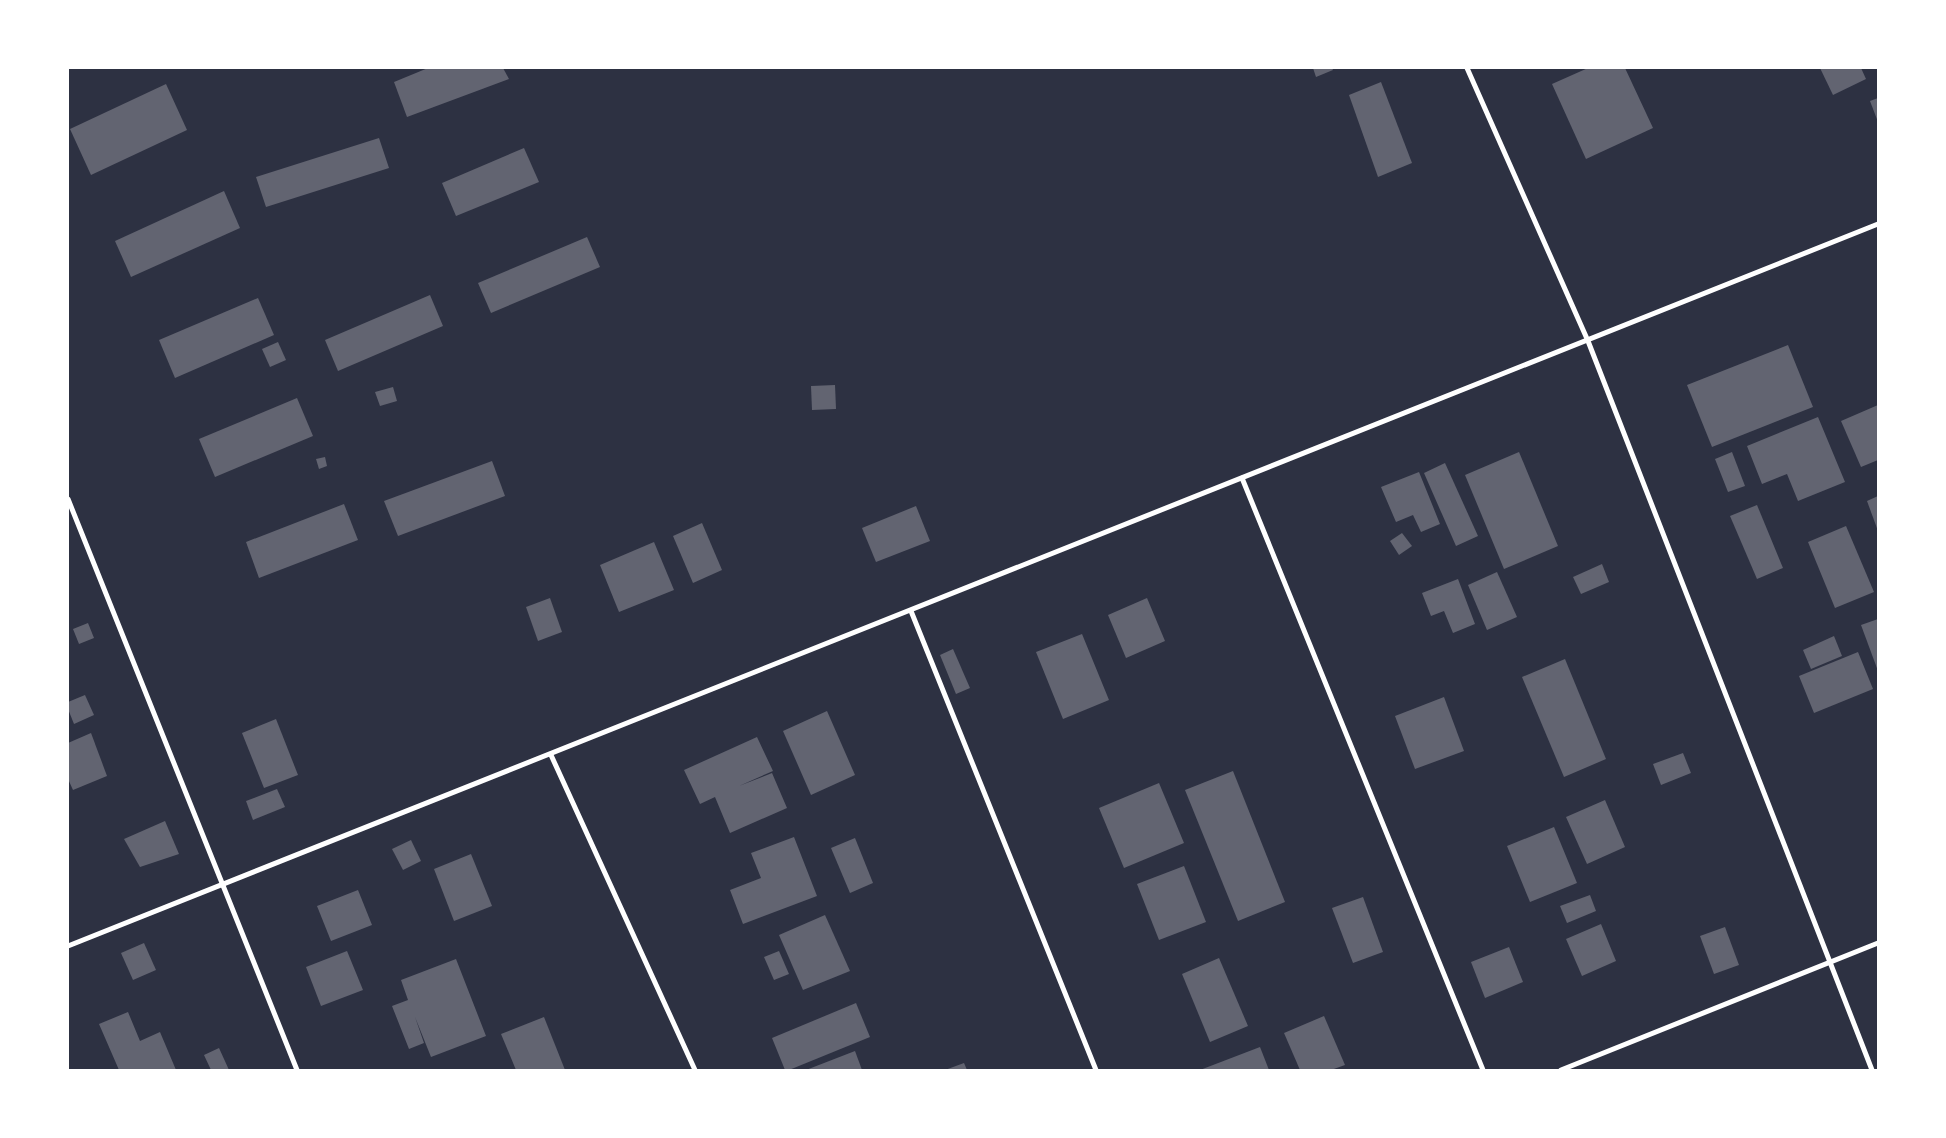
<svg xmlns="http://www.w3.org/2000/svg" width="1946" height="1138" font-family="Rubik,sans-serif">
  <rect width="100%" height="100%" fill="#2d3142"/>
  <g fill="#626471">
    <polygon points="428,68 503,68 509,79 407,117 394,82"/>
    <polygon points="1313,68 1332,68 1333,70 1316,77"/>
    <polygon points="1588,68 1625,68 1653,128 1586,159 1552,84"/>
    <polygon points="1820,68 1861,68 1866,79 1833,95"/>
    <polygon points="1381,82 1412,163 1378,177 1349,95"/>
    <polygon points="166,84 187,130 91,175 70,129"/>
    <polygon points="1878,98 1878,122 1870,101"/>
    <polygon points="379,138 389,168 266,207 256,177"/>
    <polygon points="524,148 539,182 456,216 442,183"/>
    <polygon points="224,191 240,228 131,277 115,241"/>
    <polygon points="587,237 600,267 491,313 478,283"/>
    <polygon points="430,295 443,326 338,371 325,340"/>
    <polygon points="258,298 274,335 175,378 159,340"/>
    <polygon points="278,342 286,360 270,367 262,349"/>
    <polygon points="1788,345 1813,407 1712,447 1687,385"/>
    <polygon points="835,385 836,409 812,410 811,386"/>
    <polygon points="393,387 397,401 380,406 375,392"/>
    <polygon points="297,398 313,436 215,477 199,439"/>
    <polygon points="1878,405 1878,460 1861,467 1841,421"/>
    <polygon points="1818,417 1845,482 1798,501 1787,474 1762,484 1747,446"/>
    <polygon points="1519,452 1558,546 1504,569 1465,475"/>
    <polygon points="1732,452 1745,486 1728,492 1715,459"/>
    <polygon points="325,457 327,466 319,469 316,459"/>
    <polygon points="492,461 505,496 398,536 384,501"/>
    <polygon points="1445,463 1478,536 1456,546 1424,473"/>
    <polygon points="1419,472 1440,524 1421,532 1413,515 1396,522 1381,487"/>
    <polygon points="1878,496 1878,531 1867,501"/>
    <polygon points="344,504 358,540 259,578 246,542"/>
    <polygon points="1757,505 1783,568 1757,579 1730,516"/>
    <polygon points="916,506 930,541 876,562 862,528"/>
    <polygon points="702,523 722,570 693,583 673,536"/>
    <polygon points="1846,526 1874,592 1835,608 1808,542"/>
    <polygon points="1402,533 1412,546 1399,555 1390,541"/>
    <polygon points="654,542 674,590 619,612 600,565"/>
    <polygon points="1602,564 1609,582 1581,594 1573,577"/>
    <polygon points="1497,572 1517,617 1487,630 1468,585"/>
    <polygon points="1458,579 1475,624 1453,633 1444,611 1431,616 1422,593"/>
    <polygon points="550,598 562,632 538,641 526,607"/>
    <polygon points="1147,598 1165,641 1126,658 1108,615"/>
    <polygon points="1878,619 1878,671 1861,625"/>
    <polygon points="88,623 94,638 79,644 73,629"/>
    <polygon points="1082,634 1109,700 1063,719 1036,652"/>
    <polygon points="1834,636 1842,656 1811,669 1803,650"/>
    <polygon points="953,649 970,688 956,694 940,655"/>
    <polygon points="1858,652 1873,689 1814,713 1799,676"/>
    <polygon points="1565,659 1606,759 1564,777 1522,677"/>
    <polygon points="85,695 94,715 74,724 68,709 68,702"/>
    <polygon points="1444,697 1464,751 1415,769 1395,716"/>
    <polygon points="827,711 855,775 811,795 783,731"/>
    <polygon points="276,719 298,775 264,788 242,733"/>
    <polygon points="91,733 107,776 73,790 68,779 68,743"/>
    <polygon points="757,737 773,771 739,786 772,773 787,808 730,833 715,797 700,804 684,770"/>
    <polygon points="1683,753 1691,773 1661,785 1653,764"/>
    <polygon points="1233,771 1285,902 1238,921 1185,790"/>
    <polygon points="1159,783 1184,843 1124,868 1099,808"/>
    <polygon points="277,789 285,807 253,820 246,801"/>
    <polygon points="1605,800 1625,847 1587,864 1566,817"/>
    <polygon points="165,821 179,854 140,867 124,839"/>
    <polygon points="1554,827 1577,883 1530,902 1507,846"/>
    <polygon points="794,837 817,896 743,924 730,890 761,878 751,853"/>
    <polygon points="855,838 873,883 850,893 831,848"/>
    <polygon points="411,840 421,861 403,870 392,849"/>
    <polygon points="471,854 492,906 454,921 434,869"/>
    <polygon points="1184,866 1206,922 1159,940 1137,884"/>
    <polygon points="358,890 372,925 331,941 317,906"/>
    <polygon points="1590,895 1596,911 1567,923 1560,906"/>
    <polygon points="1363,897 1383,952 1353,963 1332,908"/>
    <polygon points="825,915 850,971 803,990 779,935"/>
    <polygon points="1601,924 1616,961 1582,976 1566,939"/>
    <polygon points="1725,927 1739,965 1714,974 1700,936"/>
    <polygon points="144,943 156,970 133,980 121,953"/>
    <polygon points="1509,947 1523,982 1485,998 1471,962"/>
    <polygon points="347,951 363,990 321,1006 306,967"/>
    <polygon points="779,951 789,974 774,980 764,957"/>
    <polygon points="1219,958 1248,1026 1210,1042 1182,974"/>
    <polygon points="456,959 486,1036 431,1057 415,1017 424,1043 409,1049 392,1006 408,1000 401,980"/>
    <polygon points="856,1003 870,1037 789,1070 785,1070 772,1038"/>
    <polygon points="128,1012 140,1041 160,1032 176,1070 119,1070 99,1024"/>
    <polygon points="1324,1016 1345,1065 1331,1070 1300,1070 1284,1033"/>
    <polygon points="544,1017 565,1070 516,1070 501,1034"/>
    <polygon points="1260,1047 1269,1070 1200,1070"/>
    <polygon points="219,1048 229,1070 211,1070 204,1055"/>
    <polygon points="855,1051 862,1070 806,1070"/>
    <polygon points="964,1063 967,1070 945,1070"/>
  </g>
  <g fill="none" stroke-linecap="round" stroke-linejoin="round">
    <g stroke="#fff" stroke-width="5">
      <polyline points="1467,68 1588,341 1872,1070"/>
      <polyline points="1242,478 1483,1070"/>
      <polyline points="68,499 297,1070"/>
      <polyline points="911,611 1096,1070"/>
      <polyline points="551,755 695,1070"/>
      <polyline points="68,946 1878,224"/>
      <polyline points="1561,1070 1878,943"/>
    </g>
  </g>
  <rect width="1946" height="1138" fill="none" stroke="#ffffff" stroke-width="138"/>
</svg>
